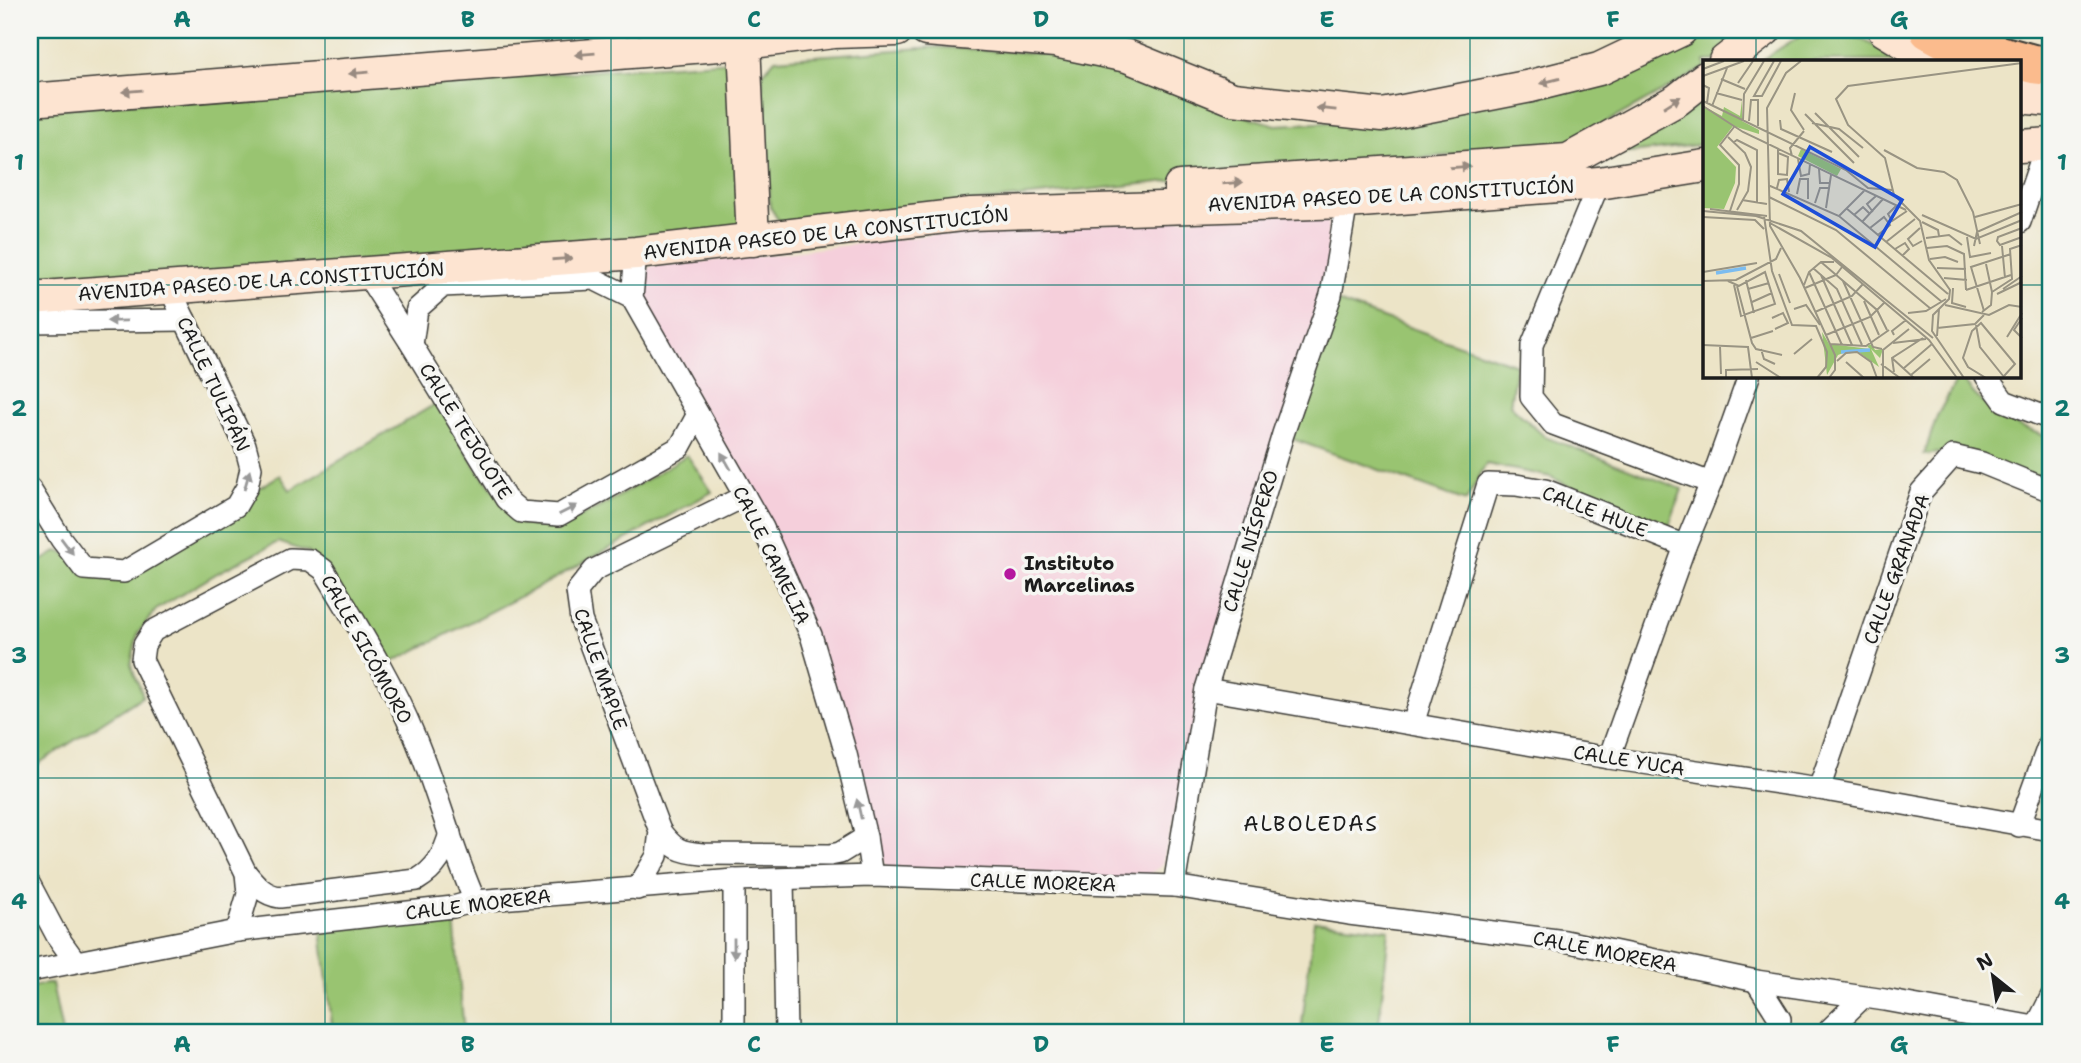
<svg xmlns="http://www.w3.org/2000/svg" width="2081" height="1063" font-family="'Shantell Sans',sans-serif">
  <rect width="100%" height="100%" fill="#f6f6f2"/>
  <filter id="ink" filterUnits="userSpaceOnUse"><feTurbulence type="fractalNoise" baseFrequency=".0143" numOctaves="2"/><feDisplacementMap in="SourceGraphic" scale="14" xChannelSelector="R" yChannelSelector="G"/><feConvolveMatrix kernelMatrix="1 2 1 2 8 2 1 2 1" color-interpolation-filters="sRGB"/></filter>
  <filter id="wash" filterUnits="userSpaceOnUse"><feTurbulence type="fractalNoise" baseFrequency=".00686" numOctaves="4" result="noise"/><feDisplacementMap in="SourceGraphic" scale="28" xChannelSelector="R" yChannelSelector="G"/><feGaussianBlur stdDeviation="1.57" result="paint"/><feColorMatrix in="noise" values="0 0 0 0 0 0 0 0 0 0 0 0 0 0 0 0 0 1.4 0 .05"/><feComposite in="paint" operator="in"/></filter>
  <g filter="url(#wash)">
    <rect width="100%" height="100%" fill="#ece4c7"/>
    <polygon fill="#f5cfdb" points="1328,211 1329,299 1207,686 1162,865 1140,881 887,869 862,815 761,520 627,295 651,266 751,257 970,230"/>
    <g fill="#99c471" stroke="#5a7046" stroke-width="2">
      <polygon points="1694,30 1754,30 1714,61 1705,61 1705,68 1562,147 1309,166 780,223 770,207 762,74 775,59 936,47 1049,54 1133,72 1220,109 1276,125 1377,120"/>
      <polygon points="1809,30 1840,30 1910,61 1760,61"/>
      <polygon points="732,61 744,230 30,292 30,110"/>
      <polygon points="1705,96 1705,144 1614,155"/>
      <polygon points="1329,299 1516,365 1510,405 1545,437 1682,489 1666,535 1551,477 1486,464 1466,501 1281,435"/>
      <polygon points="1959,376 1975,395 2000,418 2051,439 2051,486 1953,451 1924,455 1937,416"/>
      <polygon points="439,402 476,468 521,524 555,528 604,505 687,455 712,492 537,588 389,664 308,552 278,542 221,571 156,610 138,633 131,664 143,696 30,769 30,568 58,551 118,573 280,475 290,490"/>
      <polygon points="453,907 464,1033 333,1033 320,922"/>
      <polygon points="1314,921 1389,930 1378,1033 1301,1033"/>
      <polygon points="52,983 62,1033 30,1033 30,987"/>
    </g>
  </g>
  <g filter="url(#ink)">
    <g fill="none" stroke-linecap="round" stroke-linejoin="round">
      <g stroke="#3b3a36" stroke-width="24">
        <g id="street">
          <polyline points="1599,183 1532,345 1531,397 1553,424 1711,483"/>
          <polyline points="2020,222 2046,145"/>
          <polyline points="636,253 632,298 763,528 811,635 846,754 866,837 872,876"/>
          <polyline points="366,273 412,345 506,499 521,512 559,515 680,447 698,414"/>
          <polyline points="30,322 185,320"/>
          <polyline points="412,345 417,309 443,286 594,279 632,298"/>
          <polyline points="1986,376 2004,401 2051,419"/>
          <polyline points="30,489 61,539 84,569 124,572 236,506 247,487 251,468 245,445 169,287"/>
          <polyline points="1206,689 1609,758 1819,789 2051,830"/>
          <polyline points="1413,724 1488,484 1516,485 1545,490 1685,546"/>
          <polyline points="1609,758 1685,546 1711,483 1749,376"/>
          <polyline points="1819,789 1921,492 1953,456 1982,463 2051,491"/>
          <polyline points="2019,826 2051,738"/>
          <path d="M660 831C674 849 679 852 703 854L830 855 840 853 866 837"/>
          <path d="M246 873C256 885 264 895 280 897L417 880C436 869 444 854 450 833"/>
          <polyline points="783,880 786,1033"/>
          <polyline points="30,885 57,936 75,961"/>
          <polyline points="1174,886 1206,689 1283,434 1331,295 1347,202"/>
          <polyline points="637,889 657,856 660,831 581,620 577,591 594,570 745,496"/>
          <path d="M237 931 248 894 246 873 142 660 144 645 153 631 290 559 310 560 324 570C356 624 390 677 414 735 437 789 451 847 475 901"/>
          <polyline points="30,971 237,931 453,907 475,901 734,880 872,876 1174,886 1349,914 1565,941 1756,981 1885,1000 2051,1030"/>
          <polyline points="1756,981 1780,1019 1779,1033"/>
          <polyline points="2036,1027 2051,997"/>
          <polyline points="734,1033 734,880"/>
          <polyline points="1828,1033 1830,1029 1862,998"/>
        </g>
      </g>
      <g stroke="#3b3a36" stroke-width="35">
        <g id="secondary">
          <polyline points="926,30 1055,41 1127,56 1233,99 1383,115 1531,86 1599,69 1681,30"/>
          <polyline points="1884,30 1935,61"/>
          <polyline points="744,43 753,240"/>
          <polyline points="1725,61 1765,30"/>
          <polyline points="2020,94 2029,98 2051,100"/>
          <polyline points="30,100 744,43 834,32 897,30"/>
          <polyline points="2020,146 2051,144"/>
          <polyline points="1180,187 1568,160 1677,100 1705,78"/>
          <polyline points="30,298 636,253 971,214 1347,202 1599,183 1705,166"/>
        </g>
      </g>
      <g stroke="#3b3a36" stroke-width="42">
        <polyline id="highway" points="1929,30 1949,41 2033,64 2051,66"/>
      </g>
      <use href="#street" stroke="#fff" stroke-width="21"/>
      <use href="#secondary" stroke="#fde4d1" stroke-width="32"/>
      <use href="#highway" stroke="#fbbb8d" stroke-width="38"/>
    </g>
    <defs><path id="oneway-solid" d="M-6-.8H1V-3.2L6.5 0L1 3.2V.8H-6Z" transform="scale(1.75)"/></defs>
    <g fill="#988a80">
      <use href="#oneway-solid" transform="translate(585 54) rotate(175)"/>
      <use href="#oneway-solid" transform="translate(359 73) rotate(175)"/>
      <use href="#oneway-solid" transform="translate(1550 81) rotate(166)"/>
      <use href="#oneway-solid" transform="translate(132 91) rotate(175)"/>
      <use href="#oneway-solid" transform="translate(1672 102) rotate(-32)"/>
      <use href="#oneway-solid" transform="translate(1326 109) rotate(-174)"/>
      <use href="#oneway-solid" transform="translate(1460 167) rotate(-4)"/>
      <use href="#oneway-solid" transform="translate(1233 183) rotate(-4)"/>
      <use href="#oneway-solid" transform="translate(562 259) rotate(-4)"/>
    </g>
    <g fill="#999">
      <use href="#oneway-solid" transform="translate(117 321) rotate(179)"/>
      <use href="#oneway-solid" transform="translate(726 461) rotate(-120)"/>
      <use href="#oneway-solid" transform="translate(247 480) rotate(-74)"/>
      <use href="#oneway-solid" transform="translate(568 510) rotate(-27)"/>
      <use href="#oneway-solid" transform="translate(67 546) rotate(53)"/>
      <use href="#oneway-solid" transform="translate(859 809) rotate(-103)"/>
      <use href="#oneway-solid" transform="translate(734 948) rotate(90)"/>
    </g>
  </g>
  <path fill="none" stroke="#0f766e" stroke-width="2" stroke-opacity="0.55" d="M325 30V1033M611 30V1033M897 30V1033M1184 30V1033M1470 30V1033M1756 30V61M30 285H1705M2020 285H2051M1756 376V1033M30 532H2051M30 778H2051"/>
  <circle fill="#b5179e" stroke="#f6f6f2" stroke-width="2.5" cx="1010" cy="574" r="7"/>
  <g text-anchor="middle" stroke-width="7" stroke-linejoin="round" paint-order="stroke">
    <g font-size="19" fill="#1c1c1c" stroke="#f6f6f2">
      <text transform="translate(1391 195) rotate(-3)" y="7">AVENIDA PASEO DE LA CONSTITUCIÓN</text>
      <text transform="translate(826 233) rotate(-6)" y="7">AVENIDA PASEO DE LA CONSTITUCIÓN</text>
      <text transform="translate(261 281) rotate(-4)" y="7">AVENIDA PASEO DE LA CONSTITUCIÓN</text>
      <text transform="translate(214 384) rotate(65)" y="7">CALLE TULIPÁN</text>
      <text transform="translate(466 431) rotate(58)" y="7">CALLE TEJOLOTE</text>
      <text transform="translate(1595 511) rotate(21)" y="7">CALLE HULE</text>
      <text transform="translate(1250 541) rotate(-73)" y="7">CALLE NÍSPERO</text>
      <text transform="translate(772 555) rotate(64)" y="7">CALLE CAMELIA</text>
      <text transform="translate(1896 569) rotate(-70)" y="7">CALLE GRANADA</text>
      <text transform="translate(367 649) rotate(61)" y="7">CALLE SICÓMORO</text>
      <text transform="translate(601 669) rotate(71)" y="7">CALLE MAPLE</text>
      <text transform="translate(1629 760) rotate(9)" y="7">CALLE YUCA</text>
      <text transform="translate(1043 882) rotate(2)" y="7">CALLE MORERA</text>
      <text transform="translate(478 904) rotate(-7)" y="7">CALLE MORERA</text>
      <text transform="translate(1605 951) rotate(11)" y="7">CALLE MORERA</text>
    </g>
    <g font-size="19" font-weight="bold" fill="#1c1c1c" stroke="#f6f6f2" text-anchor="start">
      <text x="1024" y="570">Instituto<tspan x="1024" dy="22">Marcelinas</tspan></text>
    </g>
    <g font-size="21" letter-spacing="2" fill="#1c1c1c" stroke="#f6f6f2">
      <text x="1311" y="831">ALBOLEDAS</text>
    </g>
  </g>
  <g transform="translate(1703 60)">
    <rect width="318" height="318" fill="#ece4c7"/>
    <path d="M39 40V61L56 70V74L30 66 14 87 33 107 32 123 21 149 0 148V46L19 56 21 47 37 56ZM98 89 138 109 134 116 95 96ZM119 272 132 294 127 284 167 289 164 286 169 284 172 290 180 289 177 298 168 289 176 307 154 291H145L135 295 124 315Z" fill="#99c471"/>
    <path fill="none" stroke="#7bbcf0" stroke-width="3.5" d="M13 213 43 208M138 292 167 290"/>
    <path fill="none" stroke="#999483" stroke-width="2" d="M71 1 51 36H59L78 1M98 1 83 13 64 48 67 166 97 218 132 295V310L126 318M0 9 21 1M0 16 41 1M18 19 42 29M35 23 50 1M0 25 6 28 4 43M13 33 39 40M92 33 88 50 101 70M0 41 143 110 165 128 189 130M0 46 40 72 203 150M9 46 24 8M112 53 156 97M102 54 151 103M40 60 41 34 61 1M77 60 78 69 129 92M46 61 48 40H55V66M109 63 136 69 160 88M25 77 42 93 48 107 45 131 34 150M31 82 34 80 54 90V142M75 89V114L84 115 85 97 75 93M181 90 214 108 241 112 254 120 270 152 277 184M89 96 87 88 101 71M95 99 98 116 106 114 107 104M116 109 117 123H127M65 125 136 156 239 242M74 128 76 120 84 119 86 132M94 134 97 119H105V139M66 137 133 170 228 249M39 140 64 144M112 143 117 128H127M193 146 185 154 189 161 204 151M123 148 128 115M143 148 245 234M7 149 64 156M0 151 53 156 98 171 230 278M27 151 36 124V105L17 85 31 67M170 152 164 144 173 136M151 155 160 147 167 154M219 155 273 179 319 160M61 156 69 211 89 265 113 266 124 292 123 307 114 318M136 156 161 131M0 157 52 160 61 169M272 157 319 144M159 162 180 139M219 162 235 170 236 176M67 163 129 198 226 280 254 318M167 168 181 157 187 165 175 175M217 168 205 179 210 186 219 181M319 168 295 177 294 181 297 185 319 177M264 177 267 197 288 193M223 178 246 175 259 185M183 182 212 159M271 186 274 172 319 152M299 186 302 218M224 188 244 186 261 194 263 230M192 189 202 183 206 189 199 196M227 199 242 197 255 202M118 202 174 250 184 270M110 208 134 229 159 285M234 208 263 209M0 212 54 203M106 212 139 285M76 214 87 243M118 215 149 285M241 218 264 220M43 220 51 253M0 221 33 220 73 199 78 188M25 221 36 226 62 212 72 244 38 256 31 225M140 221 170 287 179 289M101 225 106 212 118 202H131M34 226 49 283 53 289 79 295M102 228 133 215 139 207M250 228 249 243 263 247M45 229 66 223M300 229 319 216M263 230 308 215M289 232 309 219 307 189 319 185M294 234 319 222M161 241 176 275M49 242 69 233M242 245 286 255 306 245 319 247M91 249 103 245 117 265M281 251 268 207 308 194M112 252 149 236 160 224M279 252 288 245 289 232 283 204M205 253 223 251 243 239M69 258 80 253 85 263 72 269M319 258 311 270 319 278M273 265 277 287 301 317M234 268 272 264 281 255M123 275 167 257 182 242M191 275 189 271 203 260M234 276 236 249M304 277 319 253M48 278 70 271M190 283 223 279M127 284 163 286 186 270M0 285 45 287 49 318M17 286 18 314M58 289 61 299 72 304M91 294 109 279M189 298 211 318M134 301 143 293 154 292 168 302 174 318M53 302 78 318M143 302 161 318M178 304 197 318M201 308 229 284M191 312 189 298 220 278M208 315 227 299M23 318V310L55 309M180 318V290L206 269M261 318 229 271 230 255 246 239 247 230 226 200 217 161 191 135 182 98 145 65 133 39 145 26 319 3M283 318 265 307 260 298 269 271 278 263 312 304 301 316"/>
    <path fill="#1d4ed8" fill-opacity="0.15" stroke="#1d4ed8" stroke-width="3.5" d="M107 87 199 140 172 187 80 134Z"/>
    <rect width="318" height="318" fill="none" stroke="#1c1c1c" stroke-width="3.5"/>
  </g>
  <rect width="2081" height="1063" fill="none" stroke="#f6f6f2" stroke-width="77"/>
  <g transform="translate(1993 976) rotate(330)" stroke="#f6f6f2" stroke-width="5" paint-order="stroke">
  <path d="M0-5L12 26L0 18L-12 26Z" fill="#1c1c1c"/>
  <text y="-10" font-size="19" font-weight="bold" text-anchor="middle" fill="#1c1c1c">N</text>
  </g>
  <rect x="38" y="38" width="2004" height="986" fill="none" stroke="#0f766e" stroke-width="2.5"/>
  <g font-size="23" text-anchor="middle" font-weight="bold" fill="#0f766e">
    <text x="182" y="27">A</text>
    <text x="468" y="27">B</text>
    <text x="754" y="27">C</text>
    <text x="1041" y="27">D</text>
    <text x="1327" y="27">E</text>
    <text x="1613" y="27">F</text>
    <text x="1899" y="27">G</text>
    <text x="19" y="170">1</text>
    <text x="2062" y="170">1</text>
    <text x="19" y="416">2</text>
    <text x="2062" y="416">2</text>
    <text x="19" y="663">3</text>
    <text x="2062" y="663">3</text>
    <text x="19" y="909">4</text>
    <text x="2062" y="909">4</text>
    <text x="182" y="1052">A</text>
    <text x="468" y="1052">B</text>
    <text x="754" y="1052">C</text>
    <text x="1041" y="1052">D</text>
    <text x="1327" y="1052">E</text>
    <text x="1613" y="1052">F</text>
    <text x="1899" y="1052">G</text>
  </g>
</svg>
